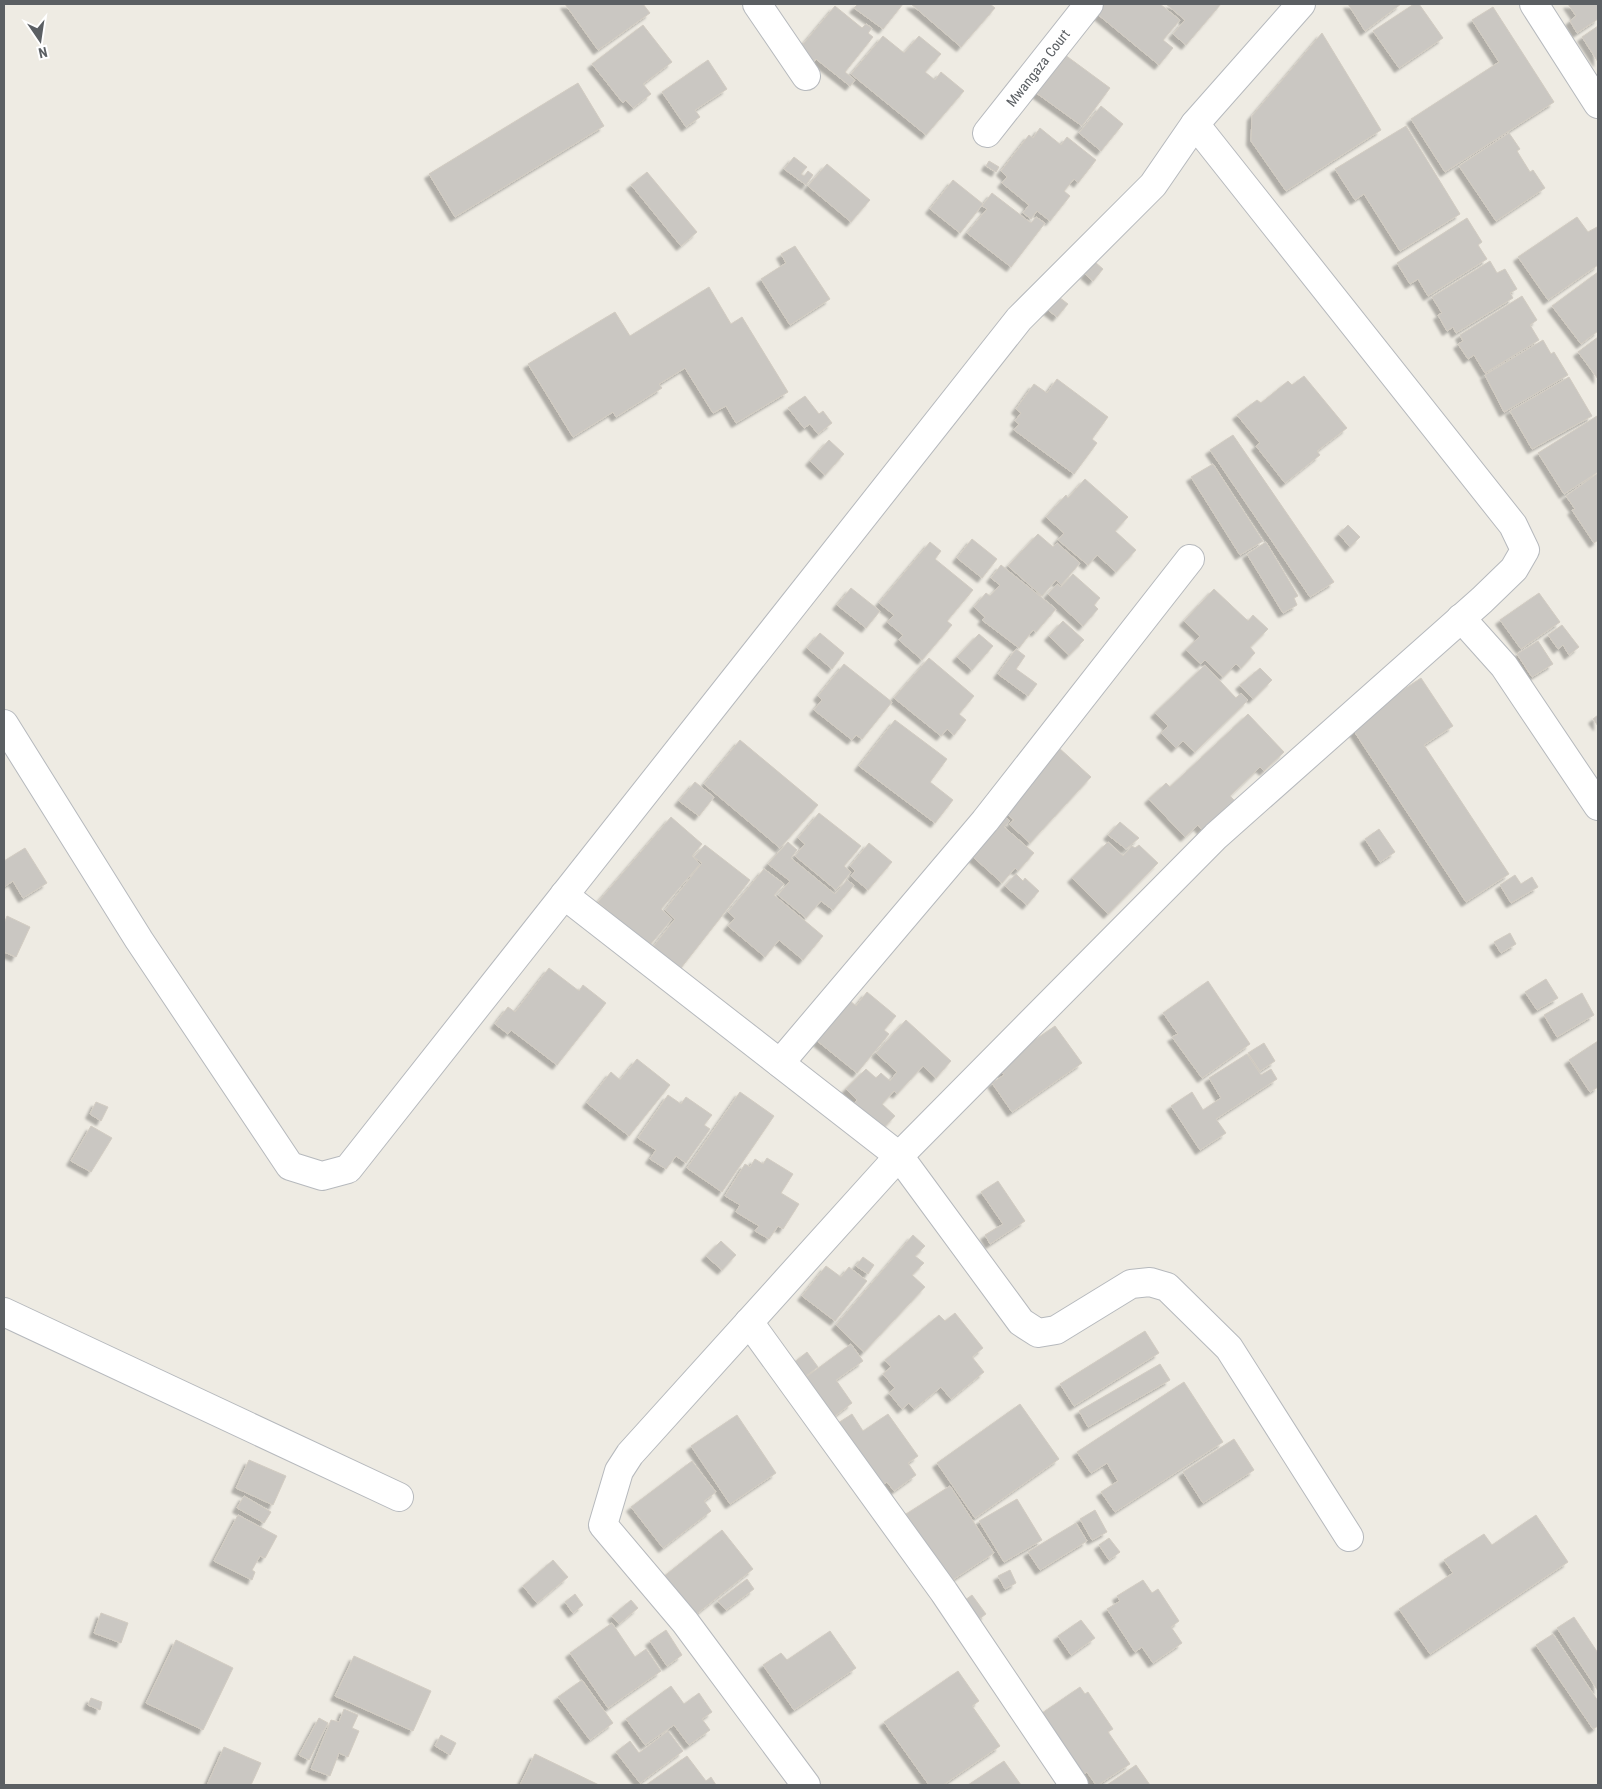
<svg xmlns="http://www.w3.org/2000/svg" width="1602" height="1789" font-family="'Roboto Condensed',sans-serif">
  <defs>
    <filter id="shadow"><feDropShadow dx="-4.5" dy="4.5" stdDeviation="1" flood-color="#0004"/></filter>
  </defs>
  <rect width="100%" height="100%" fill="#eeebe3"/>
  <g fill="#cac7c2" stroke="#d2ccc2" filter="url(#shadow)">
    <polygon points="565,4 643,4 650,13 598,50"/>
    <polygon points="858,4 903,4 883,29 854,8"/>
    <polygon points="911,4 990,4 995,8 961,47"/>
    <polygon points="1103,4 1160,4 1180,20 1163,40 1173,48 1159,65 1096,13"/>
    <polygon points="1166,4 1221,4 1186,45 1173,34 1185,20"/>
    <polygon points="1348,4 1401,4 1365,31"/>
    <polygon points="1414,4 1419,4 1443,38 1399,68 1373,31"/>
    <polygon points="1568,4 1598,4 1598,19 1577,33 1570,21 1576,16"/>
    <polygon points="835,6 862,28 866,24 872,28 868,33 873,37 845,72 855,80 850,86 816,59 810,68 794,55"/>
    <polygon points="1493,7 1554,102 1445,172 1411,119 1499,62 1472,20"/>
    <polygon points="643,25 672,62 643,84 651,94 633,108 626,100 623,103 592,64"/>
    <polygon points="1598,26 1598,62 1582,37"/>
    <polygon points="1322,33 1381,130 1286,191 1251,141 1252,116"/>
    <polygon points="883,36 904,53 919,36 941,54 925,72 935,80 941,72 964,91 926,135 851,74"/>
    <polygon points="1057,49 1110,88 1082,126 1028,87"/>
    <polygon points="708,60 727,89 695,110 700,117 686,127 662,92"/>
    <polygon points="578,83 604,126 455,217 429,174"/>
    <polygon points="1101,106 1123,124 1101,151 1079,133"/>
    <polygon points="1406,126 1460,214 1400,251 1364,194 1355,200 1335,169"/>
    <polygon points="1040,128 1061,145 1067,137 1096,160 1078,183 1074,179 1064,191 1070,196 1050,221 1037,211 1031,219 1023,213 1029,205 1002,183 1007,177 1001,171 1029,135 1033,138"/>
    <polygon points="1509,133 1520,149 1517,151 1530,172 1533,170 1545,188 1496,221 1459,166"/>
    <polygon points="794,157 807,167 801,174 804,176 808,171 813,175 806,185 784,169"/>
    <polygon points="989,161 999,167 996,172 986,166"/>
    <polygon points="827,164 870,200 851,222 808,186"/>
    <polygon points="647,172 697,232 681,246 631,185"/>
    <polygon points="953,180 983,204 960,233 930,209"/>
    <polygon points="992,193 1031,223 1036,217 1045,223 1011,267 967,233 987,209 982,206"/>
    <polygon points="1577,217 1588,232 1597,227 1598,228 1598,265 1548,300 1518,257"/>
    <polygon points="1467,218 1482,242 1478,245 1487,259 1428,296 1418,279 1410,284 1397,263"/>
    <polygon points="795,246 830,299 790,325 761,279 786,263 781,254"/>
    <polygon points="1490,261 1497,273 1505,269 1517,289 1510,293 1513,298 1456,333 1453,327 1447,331 1438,315 1442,313 1432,297"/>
    <polygon points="1095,262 1103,269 1093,281 1085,274"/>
    <polygon points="1598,272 1598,331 1581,344 1552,306"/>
    <polygon points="709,287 731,324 742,317 788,392 736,423 726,406 713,413 685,368 659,384 662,388 616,417 613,412 573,437 528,364 615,312 630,336"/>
    <polygon points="1055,294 1068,304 1057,317 1044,307"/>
    <polygon points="1522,296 1537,320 1530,325 1539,340 1485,373 1474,355 1468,359 1458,344 1463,341 1460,335"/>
    <polygon points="1598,337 1598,379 1578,352"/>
    <polygon points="1543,340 1551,354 1554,352 1568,375 1504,412 1485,375"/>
    <polygon points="1304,376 1347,428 1317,451 1320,455 1285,483 1256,446 1260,443 1237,415 1257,400 1261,403 1288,381 1292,385"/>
    <polygon points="1569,377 1592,416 1532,449 1510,411"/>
    <polygon points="1057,379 1108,417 1092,439 1097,443 1074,474 1014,430 1019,424 1015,421 1021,413 1016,409 1034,384 1047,393"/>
    <polygon points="805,396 819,414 823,411 832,423 818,434 810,424 804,428 788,408"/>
    <polygon points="1597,416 1598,472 1564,494 1538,453"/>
    <polygon points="1233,435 1334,582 1310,597 1210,450"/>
    <polygon points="829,440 844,454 825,475 810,461"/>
    <polygon points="1213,464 1263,541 1240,555 1191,477"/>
    <polygon points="1598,473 1598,540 1594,543 1572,510 1575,509 1566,496"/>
    <polygon points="1085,479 1128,517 1115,531 1136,550 1116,572 1097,555 1088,565 1058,540 1064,533 1046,517 1066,495 1068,498"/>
    <polygon points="1348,525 1360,537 1350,547 1339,534"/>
    <polygon points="1038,534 1053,547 1057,543 1080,563 1061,585 1056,580 1042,596 1008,566"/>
    <polygon points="972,539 997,559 982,578 957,558"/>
    <polygon points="930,542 941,551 935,559 973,590 947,621 952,625 922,660 899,640 903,635 887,622 894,615 879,603"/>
    <polygon points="1266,542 1298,596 1294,598 1297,605 1283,613 1247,554"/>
    <polygon points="1001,565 1056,609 1036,632 1033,630 1019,648 982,620 985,617 974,607 986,593 990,596 1000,585 991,578"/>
    <polygon points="1073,574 1100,598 1094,605 1098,609 1083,626 1048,594 1057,584 1061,587"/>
    <polygon points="851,588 880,611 866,628 837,605"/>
    <polygon points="1214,589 1248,621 1253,615 1268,629 1250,647 1255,653 1241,668 1236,664 1223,677 1205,660 1201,664 1186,650 1200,636 1184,621"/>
    <polygon points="1539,593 1560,622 1521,649 1500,620"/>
    <polygon points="1063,621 1084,640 1069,655 1049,636"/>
    <polygon points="1562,625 1579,647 1569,655 1563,645 1558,649 1548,635"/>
    <polygon points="820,633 844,653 832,669 807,648"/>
    <polygon points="979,634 993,646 972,670 957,657"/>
    <polygon points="1538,641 1553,664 1532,677 1517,654"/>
    <polygon points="1016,649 1025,656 1016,669 1037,684 1028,696 998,674"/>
    <polygon points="929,658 974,696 959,714 966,720 954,735 947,729 941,736 894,698"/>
    <polygon points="844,664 892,702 862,739 856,735 852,740 814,710 822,700 818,696"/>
    <polygon points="1205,665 1236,698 1241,693 1248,700 1195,752 1183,741 1176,748 1161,733 1168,726 1155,713"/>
    <polygon points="1260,668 1272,680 1253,699 1240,685"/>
    <polygon points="1421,678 1453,726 1424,745 1509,874 1466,902 1350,725"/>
    <polygon points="1248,714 1284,752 1264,771 1260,767 1230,796 1234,800 1202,830 1198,825 1185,837 1149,799 1166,783 1170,787"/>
    <polygon points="1598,715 1598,726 1593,719"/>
    <polygon points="895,720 947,759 930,782 953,800 935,823 859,766"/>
    <polygon points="740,740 818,805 780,848 704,784"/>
    <polygon points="1058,747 1091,777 1030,843 1009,824 1014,820 1001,809"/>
    <polygon points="695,782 714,797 699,816 679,801"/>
    <polygon points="1000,812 1010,821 1004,827 1034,853 1018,871 1015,868 1002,883 973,857 984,845 977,838"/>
    <polygon points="819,813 861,846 844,866 851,872 836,890 795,856 805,844 798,838"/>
    <polygon points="671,817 702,844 692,856 700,864 661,909 672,919 649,946 598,902"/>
    <polygon points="1120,822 1139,838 1126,849 1108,835"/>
    <polygon points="1379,829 1395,852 1380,862 1365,839"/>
    <polygon points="788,842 797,850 791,858 835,894 847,880 854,885 833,910 821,901 806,918 778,895 790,881 768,864"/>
    <polygon points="1108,842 1123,856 1132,846 1135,848 1139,845 1158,863 1108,914 1072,878"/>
    <polygon points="869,843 892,862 868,890 851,876 855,871 850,866"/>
    <polygon points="705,845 750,880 681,968 653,947 675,919 665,910 702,863 694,857"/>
    <polygon points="25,848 47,883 23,898 13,881 4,887 4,861"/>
    <polygon points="764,869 784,884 774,895 823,936 803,960 779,940 765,957 728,926 735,918 728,912"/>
    <polygon points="1016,874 1023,881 1025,878 1039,891 1027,905 1005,886"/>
    <polygon points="1515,875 1521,884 1532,877 1538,887 1511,903 1500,885"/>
    <polygon points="7,916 30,927 16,957 4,952 4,924"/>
    <polygon points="1510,933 1516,944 1501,953 1494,942"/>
    <polygon points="549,968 579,991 583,985 606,1003 557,1065 511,1030 508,1034 495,1024 508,1007 515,1012"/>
    <polygon points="1546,979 1558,998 1537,1010 1525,992"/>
    <polygon points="1208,981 1250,1044 1202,1078 1172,1037 1178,1034 1163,1013"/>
    <polygon points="867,992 896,1016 884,1030 889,1034 857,1073 816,1040 848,999 856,1006"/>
    <polygon points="1582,993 1594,1015 1557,1037 1544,1015"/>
    <polygon points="906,1020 951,1061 936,1078 923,1066 897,1094 894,1091 882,1104 895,1116 879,1133 851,1106 857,1100 846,1089 866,1069 876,1078 881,1073 890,1081 897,1072 876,1053"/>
    <polygon points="1055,1026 1082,1063 1012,1112 992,1083 1004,1075 998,1065"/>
    <polygon points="1598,1041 1598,1087 1590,1092 1569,1060"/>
    <polygon points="1264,1043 1275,1061 1260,1071 1248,1053"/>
    <polygon points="1247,1054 1261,1075 1271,1069 1277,1079 1216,1119 1226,1133 1200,1150 1171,1106 1192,1092 1203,1110 1221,1098 1209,1078"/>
    <polygon points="637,1059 670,1085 629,1136 587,1103 611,1072 620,1080"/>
    <polygon points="740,1092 774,1116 722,1192 687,1168"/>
    <polygon points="668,1095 681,1104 686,1097 712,1115 704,1125 710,1129 686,1163 676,1156 666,1169 650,1159 656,1150 638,1138"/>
    <polygon points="96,1102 108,1107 101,1121 90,1114"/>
    <polygon points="91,1126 112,1138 91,1172 71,1161"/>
    <polygon points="767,1158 793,1174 781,1193 799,1204 783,1229 778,1226 769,1239 755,1231 759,1226 736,1212 740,1205 725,1196 745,1164 750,1167 755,1159 763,1164"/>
    <polygon points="998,1181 1025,1221 990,1244 985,1235 1003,1224 981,1192"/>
    <polygon points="913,1235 925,1246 915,1256 924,1263 912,1275 925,1287 864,1352 836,1325"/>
    <polygon points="721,1241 736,1255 722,1270 706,1256"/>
    <polygon points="863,1257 874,1265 868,1274 856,1266"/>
    <polygon points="826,1266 841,1277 849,1267 867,1281 835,1321 802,1296"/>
    <polygon points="955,1313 983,1348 972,1357 984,1372 951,1399 941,1387 914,1409 909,1403 902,1409 889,1393 895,1388 883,1374 891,1367 885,1360 939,1315 945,1321"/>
    <polygon points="1145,1331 1159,1353 1074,1406 1060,1384"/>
    <polygon points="851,1344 863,1361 836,1380 852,1403 831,1419 802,1380"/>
    <polygon points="807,1352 818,1367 803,1378 792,1364"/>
    <polygon points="1160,1364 1170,1380 1088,1427 1079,1411"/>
    <polygon points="1184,1382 1223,1442 1115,1512 1101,1492 1118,1481 1107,1463 1091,1473 1077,1452"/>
    <polygon points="1020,1404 1059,1459 975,1518 937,1463"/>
    <polygon points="852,1414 863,1431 888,1414 918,1456 908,1463 916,1475 894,1491 887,1482 879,1487 835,1425"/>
    <polygon points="737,1415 776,1473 730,1504 691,1446"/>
    <polygon points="1234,1439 1254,1470 1203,1503 1183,1472"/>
    <polygon points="249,1460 286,1476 273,1505 236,1488"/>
    <polygon points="692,1461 716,1492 704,1501 711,1511 663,1548 631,1507"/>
    <polygon points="950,1486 994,1553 951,1581 906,1514"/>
    <polygon points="244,1496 271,1512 264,1523 237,1508"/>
    <polygon points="1017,1499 1042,1540 1004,1562 979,1521"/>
    <polygon points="1095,1510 1107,1532 1092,1540 1080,1519"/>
    <polygon points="238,1515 277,1536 265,1558 260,1556 252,1570 255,1572 252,1580 214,1561"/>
    <polygon points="1536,1515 1568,1562 1430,1654 1399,1609 1453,1573 1444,1560 1484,1534 1492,1545"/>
    <polygon points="1076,1523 1087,1541 1040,1570 1028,1552"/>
    <polygon points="722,1530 753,1569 694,1616 663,1577"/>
    <polygon points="1109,1538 1120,1552 1109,1560 1099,1545"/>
    <polygon points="553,1560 568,1577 537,1603 523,1586"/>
    <polygon points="1010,1570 1016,1583 1005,1589 998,1576"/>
    <polygon points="747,1579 754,1589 726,1610 718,1601"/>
    <polygon points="1143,1580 1152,1593 1158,1589 1179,1621 1171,1627 1182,1643 1153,1663 1142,1647 1135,1652 1107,1609 1120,1601 1117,1596"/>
    <polygon points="575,1594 583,1605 573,1613 565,1602"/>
    <polygon points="972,1595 986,1614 971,1625 957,1606"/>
    <polygon points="631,1600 638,1608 619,1624 612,1616"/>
    <polygon points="101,1613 128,1623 121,1643 94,1633"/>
    <polygon points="1574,1617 1598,1653 1598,1691 1557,1628"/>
    <polygon points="1081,1620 1095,1638 1071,1655 1058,1636"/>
    <polygon points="612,1623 635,1657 646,1649 661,1671 608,1708 570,1653"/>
    <polygon points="666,1630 682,1655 667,1666 650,1641"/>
    <polygon points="830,1631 856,1668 794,1710 763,1665 781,1653 787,1660"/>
    <polygon points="1553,1634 1598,1701 1598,1726 1593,1729 1536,1645"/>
    <polygon points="176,1640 233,1668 203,1730 146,1703"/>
    <polygon points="354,1656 431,1691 413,1731 335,1696"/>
    <polygon points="958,1671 979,1701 972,1706 1000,1746 943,1785 929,1785 884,1722"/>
    <polygon points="582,1680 613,1723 590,1740 558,1697"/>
    <polygon points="671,1686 684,1704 699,1693 712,1712 702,1719 710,1730 689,1745 674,1725 645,1745 626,1719"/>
    <polygon points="1080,1687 1085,1694 1088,1692 1113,1729 1108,1732 1130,1764 1098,1785 1096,1785 1087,1772 1079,1777 1050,1735 1055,1732 1042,1713"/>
    <polygon points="91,1698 102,1702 100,1710 88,1705"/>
    <polygon points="344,1709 358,1715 352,1728 359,1731 348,1757 339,1753 330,1776 311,1769 331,1720 339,1722"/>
    <polygon points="319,1718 328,1723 309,1760 299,1755"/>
    <polygon points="668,1731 683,1751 640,1783 616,1752 630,1741 639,1753"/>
    <polygon points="441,1735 456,1743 450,1755 435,1746"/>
    <polygon points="224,1747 261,1763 251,1785 207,1785"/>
    <polygon points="535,1754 599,1785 520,1785"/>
    <polygon points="687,1756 706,1781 711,1777 716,1785 646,1785"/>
    <polygon points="1004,1761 1021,1785 968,1785"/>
    <polygon points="1136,1765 1150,1785 1107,1785"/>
  </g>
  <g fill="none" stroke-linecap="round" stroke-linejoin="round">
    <g stroke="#b6b9bd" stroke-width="30">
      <g id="minor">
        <polyline points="757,4 806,76"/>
        <polyline points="1534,4 1598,104"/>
        <polyline points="987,133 1089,4"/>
        <polyline points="1461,618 1504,666 1598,806"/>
        <polyline points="4,724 139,940 290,1166 322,1176 348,1169 1019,319 1153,185 1195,124 1301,4"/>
        <polyline points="564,895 899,1156 1021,1322 1038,1333 1056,1330 1131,1284 1150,1282 1167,1287 1229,1348 1349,1537"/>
        <polyline points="780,1063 985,821 1190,559"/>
        <polyline points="4,1312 399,1497"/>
        <polyline points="749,1322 944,1592 1074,1785"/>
        <polyline points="806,1785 685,1622 603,1525 619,1471 630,1454 899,1156 1216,836 1482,600 1514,569 1525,550 1513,525 1195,124"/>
      </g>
    </g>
    <use href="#minor" stroke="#fff" stroke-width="28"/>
  </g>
  <g text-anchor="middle" stroke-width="4.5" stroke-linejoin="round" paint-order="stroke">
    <g font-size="14" fill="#5b5f63" stroke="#fff">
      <text transform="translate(1038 68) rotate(-52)" y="5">Mwangaza Court</text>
    </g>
  </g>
  <rect width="1602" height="1789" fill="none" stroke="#5b5f63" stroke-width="10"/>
  <g transform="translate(40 40) rotate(167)" stroke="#ffffff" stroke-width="4" paint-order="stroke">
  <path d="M0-4L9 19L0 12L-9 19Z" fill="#5b5f63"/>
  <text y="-8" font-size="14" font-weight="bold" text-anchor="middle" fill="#5b5f63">N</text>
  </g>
</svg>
